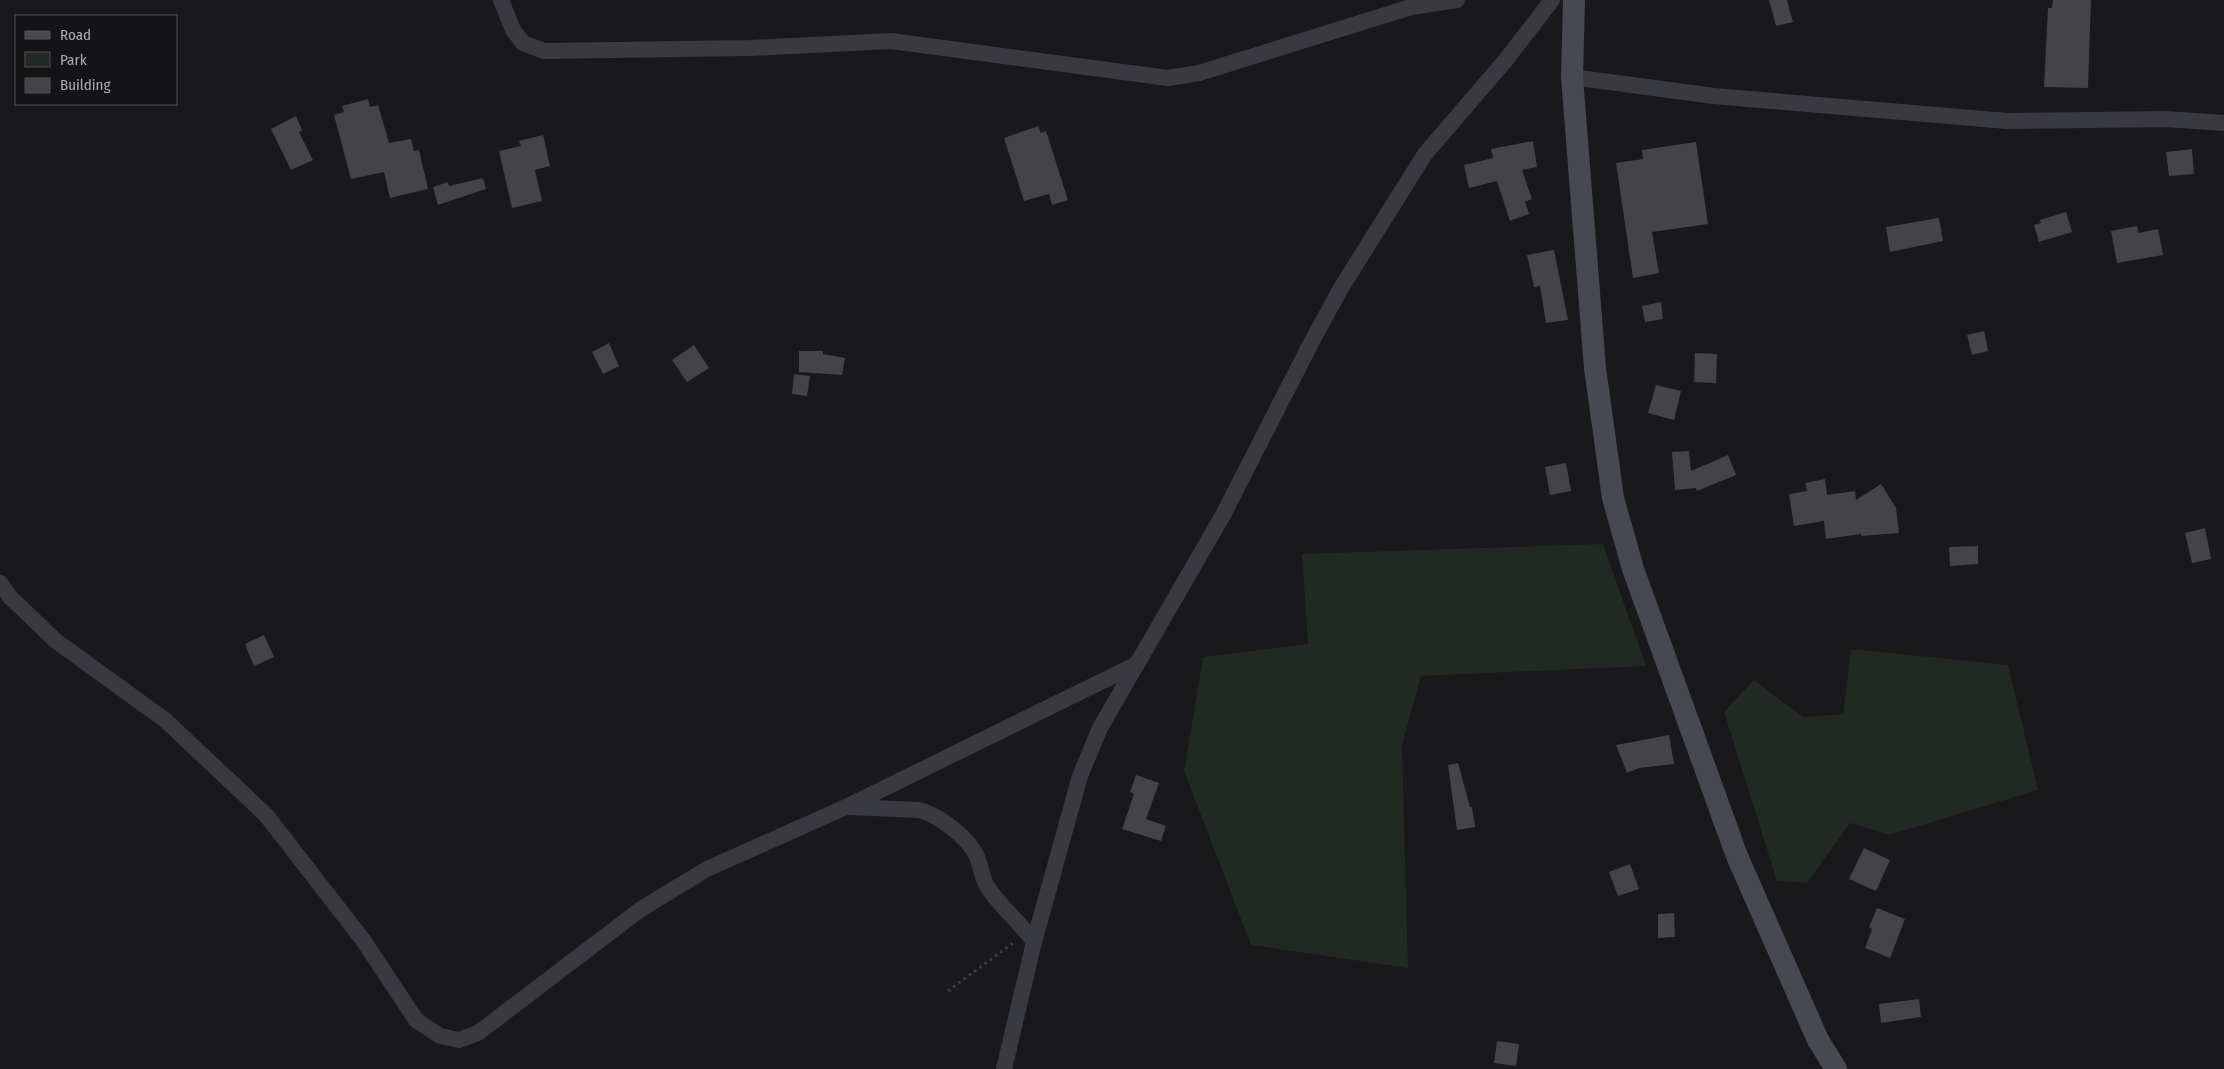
<svg xmlns="http://www.w3.org/2000/svg" width="2224" height="1069" font-family="'Fira Sans Condensed',sans-serif">
  <rect width="100%" height="100%" fill="#19181b"/>
  <g fill="#202922">
    <polygon points="1603,544 1646,666 1421,676 1402,745 1408,968 1251,945 1184,771 1203,657 1308,644 1302,554"/>
    <polygon points="1851,649 2008,665 2038,790 1889,835 1850,823 1807,883 1777,881 1724,712 1754,680 1803,717 1843,714"/>
  </g>
  <g fill="#434348">
    <polygon points="1769,0 1787,0 1793,22 1776,26"/>
    <polygon points="2053,0 2091,0 2088,88 2044,87 2048,8 2052,8"/>
    <polygon points="368,99 370,107 378,105 389,143 411,139 414,151 419,150 428,189 390,198 384,172 351,179 334,115 344,112 342,106"/>
    <polygon points="296,116 302,130 299,132 313,160 291,170 271,129"/>
    <polygon points="1038,126 1041,133 1046,131 1068,200 1052,205 1049,194 1024,201 1004,138"/>
    <polygon points="543,135 550,166 535,170 542,201 512,208 499,151 521,146 519,141"/>
    <polygon points="1533,141 1537,167 1522,170 1532,199 1525,202 1529,214 1510,221 1497,181 1469,188 1464,165 1493,158 1491,149"/>
    <polygon points="1696,142 1708,224 1652,232 1659,273 1633,278 1616,163 1643,159 1642,150"/>
    <polygon points="2192,149 2194,174 2169,176 2166,152"/>
    <polygon points="483,178 486,189 438,205 433,187 448,182 449,186"/>
    <polygon points="2066,212 2072,232 2039,242 2034,225 2041,223 2040,220"/>
    <polygon points="1939,218 1943,241 1890,252 1886,227"/>
    <polygon points="2137,226 2139,233 2158,229 2163,255 2117,263 2111,231"/>
    <polygon points="1554,250 1568,320 1546,323 1540,286 1534,287 1527,255"/>
    <polygon points="1661,302 1663,319 1645,322 1642,306"/>
    <polygon points="1984,331 1988,351 1972,355 1967,335"/>
    <polygon points="609,343 619,366 603,374 592,352"/>
    <polygon points="694,345 709,368 687,382 672,360"/>
    <polygon points="799,351 823,351 823,354 845,358 842,375 799,372"/>
    <polygon points="1695,353 1717,354 1716,383 1694,382"/>
    <polygon points="794,374 810,376 807,396 792,394"/>
    <polygon points="1656,385 1681,391 1674,420 1648,413"/>
    <polygon points="1689,451 1691,471 1728,455 1736,475 1697,491 1696,488 1675,490 1672,452"/>
    <polygon points="1566,463 1571,491 1550,495 1545,467"/>
    <polygon points="1825,479 1827,495 1855,491 1856,500 1881,484 1896,508 1899,533 1861,536 1861,534 1826,539 1824,521 1794,526 1789,494 1807,491 1805,483"/>
    <polygon points="2205,528 2211,559 2192,563 2185,533"/>
    <polygon points="1978,546 1978,564 1950,566 1949,547"/>
    <polygon points="264,635 274,657 254,666 245,644"/>
    <polygon points="1669,735 1674,764 1639,768 1627,773 1616,745"/>
    <polygon points="1458,763 1470,807 1472,807 1475,827 1457,830 1448,765"/>
    <polygon points="1136,775 1159,783 1146,819 1166,826 1161,841 1122,829 1134,794 1130,792"/>
    <polygon points="1864,848 1890,860 1876,891 1849,879"/>
    <polygon points="1630,864 1639,889 1618,896 1609,872"/>
    <polygon points="1877,908 1905,919 1890,958 1865,948 1872,929 1869,927"/>
    <polygon points="1674,913 1675,937 1658,938 1658,914"/>
    <polygon points="1919,999 1921,1017 1881,1023 1879,1004"/>
    <polygon points="1497,1041 1519,1044 1516,1066 1494,1063"/>
  </g>
  <g fill="none" stroke-linecap="round" stroke-linejoin="round">
    <polyline stroke="#3f4147" stroke-width="3" stroke-dasharray="2.5 4" stroke-linecap="butt" points="948,991 1013,943"/>
    <g stroke="#393a40" stroke-width="16">
      <polyline points="501,0 513,30 523,43 544,51 750,48 891,41 1168,78 1199,73 1411,7 1457,0"/>
      <polyline points="1572,77 1714,96 2007,121 2166,119 2224,123"/>
      <polyline points="0,583 10,597 56,641 165,720 266,815 363,940 416,1020 440,1036 459,1040 478,1033 641,909 707,869 848,806 1135,665"/>
      <path d="M850 807 919 810C939 815 969 838 977 857 981 866 982 878 987 886 1000 907 1020 922 1034 942"/>
      <polyline points="1004,1069 1034,942 1080,776 1100,728 1223,515 1312,341 1341,288 1425,154 1505,61 1552,0"/>
    </g>
    <polyline stroke="#474950" stroke-width="22" points="1574,0 1572,77 1595,368 1613,498 1633,569 1737,856 1818,1040 1836,1069"/>
  </g>
  <rect x="15" y="15" width="162" height="90" fill="#141316" stroke="#505158"/>
  <rect x="25" y="31" width="25" height="8" fill="#474950" stroke="#505158"/>
  <text x="60" y="40" font-size="15" fill="#abaebb">Road</text>
  <rect x="25" y="52" width="25" height="15" fill="#202922" stroke="#505158"/>
  <text x="60" y="65" font-size="15" fill="#abaebb">Park</text>
  <rect x="25" y="78" width="25" height="15" fill="#434348" stroke="#505158"/>
  <text x="60" y="90" font-size="15" fill="#abaebb">Building</text>
</svg>
